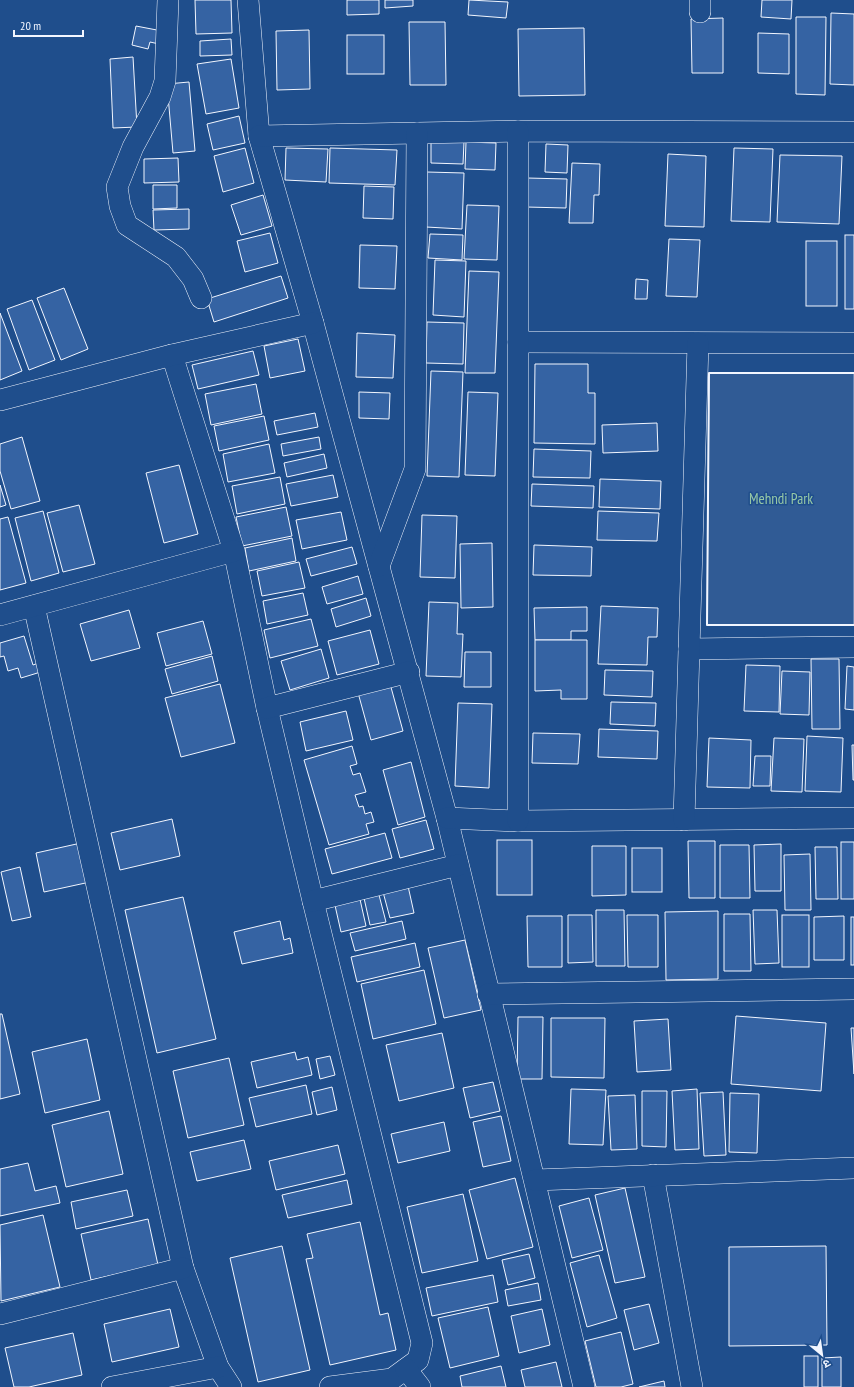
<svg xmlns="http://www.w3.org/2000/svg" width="854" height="1387" font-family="'PT Sans Narrow','Noto Sans Devanagari',sans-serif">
  <rect width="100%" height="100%" fill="#1f4e8c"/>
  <polygon fill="#305b95" stroke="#a8bbd7" points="709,373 854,373 854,625 707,625"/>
  <g fill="#3563a3" stroke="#f2f6ff">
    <polygon points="195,0 231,0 232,33 196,34"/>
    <polygon points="347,0 379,0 379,14 347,15"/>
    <polygon points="385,0 413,0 413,6 385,8"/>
    <polygon points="469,0 508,2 506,18 468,15"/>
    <polygon points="762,0 792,0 791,19 761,17"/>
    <polygon points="831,13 854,14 854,85 830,84"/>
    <polygon points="796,17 826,17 825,95 796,94"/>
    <polygon points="723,18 723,73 692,73 691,19"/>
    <polygon points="409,22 445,22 446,85 410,85"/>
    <polygon points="136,26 162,31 159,44 150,42 148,49 132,45"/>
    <polygon points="584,28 585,95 519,96 518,29"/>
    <polygon points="309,30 310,89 277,90 276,31"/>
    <polygon points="758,33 789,34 789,74 758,73"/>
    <rect x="347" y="35" width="37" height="39"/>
    <polygon points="231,39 232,55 200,56 200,41"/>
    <polygon points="133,57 137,127 113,128 110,59"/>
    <polygon points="231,59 239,108 206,114 197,64"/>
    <polygon points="189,82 195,151 173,153 167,84"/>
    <polygon points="239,116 245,143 213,150 207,124"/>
    <polygon points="431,141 464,142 463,164 431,163"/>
    <polygon points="466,142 496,143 495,170 465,169"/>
    <polygon points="546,144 568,145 567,173 545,172"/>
    <polygon points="245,148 254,183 223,192 214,156"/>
    <polygon points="286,148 328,149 326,182 285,180"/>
    <polygon points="330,148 397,150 395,185 329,183"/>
    <polygon points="734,148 773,149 770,222 731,221"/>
    <polygon points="668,154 706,156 704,227 665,226"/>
    <polygon points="780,155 842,156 839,224 777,222"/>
    <polygon points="178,158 179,182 144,183 144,159"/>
    <polygon points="572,163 600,164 599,195 594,195 593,223 569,223"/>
    <polygon points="427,172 464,173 462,229 426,227"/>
    <polygon points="527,178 567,179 566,208 526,207"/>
    <polygon points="153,185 177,185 177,208 153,209"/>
    <polygon points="364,186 394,187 393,219 363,218"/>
    <polygon points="263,195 272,226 241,235 231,205"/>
    <polygon points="467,205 499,206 497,260 464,259"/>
    <polygon points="189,209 189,229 154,230 153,210"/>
    <polygon points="270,233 278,263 245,272 237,241"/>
    <polygon points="430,234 463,235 462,260 428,258"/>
    <rect x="845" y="235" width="9" height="74"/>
    <polygon points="669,239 700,240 697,297 666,296"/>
    <rect x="806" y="241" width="31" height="65"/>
    <polygon points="360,245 397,246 395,289 359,288"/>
    <polygon points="435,260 466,261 464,317 433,315"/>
    <polygon points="469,271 499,272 495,373 465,373"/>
    <polygon points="281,276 288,298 214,322 207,299"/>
    <polygon points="636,279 648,280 647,299 635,299"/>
    <polygon points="64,288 88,349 61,360 37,298"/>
    <polygon points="32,300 55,360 29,370 7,309"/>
    <polygon points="0,313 22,371 0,380"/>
    <polygon points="427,322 464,323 463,364 426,363"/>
    <polygon points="357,333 395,335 393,378 356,377"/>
    <polygon points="298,339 305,371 270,378 264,346"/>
    <polygon points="253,351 259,375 198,389 192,365"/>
    <polygon points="535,364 588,364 588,393 595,393 595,444 534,443"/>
    <polygon points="431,371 463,372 459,477 427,476"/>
    <polygon points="256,384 262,414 211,425 205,394"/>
    <polygon points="359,392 390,393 389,419 359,418"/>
    <polygon points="468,392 498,393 495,476 465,475"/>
    <polygon points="315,413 318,427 277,435 274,421"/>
    <polygon points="264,416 269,440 219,451 214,426"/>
    <polygon points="657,423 658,451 603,453 602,425"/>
    <polygon points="22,437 40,501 11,509 0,471 0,444"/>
    <polygon points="319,437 321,449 283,456 281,444"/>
    <polygon points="269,444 275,473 228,482 223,454"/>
    <polygon points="534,449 591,451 590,478 533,477"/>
    <polygon points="324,454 327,468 287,477 284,463"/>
    <polygon points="179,465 198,534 164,543 146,473"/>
    <polygon points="333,475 338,497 291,506 286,484"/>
    <polygon points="280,477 285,504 237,514 232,486"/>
    <polygon points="600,479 661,481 660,509 599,507"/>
    <polygon points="532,484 594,486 593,508 531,506"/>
    <polygon points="0,485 6,505 0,507"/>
    <polygon points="79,505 95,564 63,572 47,513"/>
    <polygon points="286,507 292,536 242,546 236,517"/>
    <polygon points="43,511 59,573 31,581 15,518"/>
    <polygon points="598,511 659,513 657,541 597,540"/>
    <polygon points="341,512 347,540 302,549 296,520"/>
    <polygon points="422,515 457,516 455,578 420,577"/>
    <polygon points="8,517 26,583 0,590 0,519"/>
    <polygon points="292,538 296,561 249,571 245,548"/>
    <polygon points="492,543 493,607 461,608 460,544"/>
    <polygon points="534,545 592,547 591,576 533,575"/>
    <polygon points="352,547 357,564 311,576 306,559"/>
    <polygon points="299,562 305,588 262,596 257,571"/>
    <polygon points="358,576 363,594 327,604 322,587"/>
    <polygon points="303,593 308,615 267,624 263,601"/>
    <polygon points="366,598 371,616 336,627 331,609"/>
    <polygon points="429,602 458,603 457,634 463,634 461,677 426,676"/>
    <polygon points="601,606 658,608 657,637 648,637 647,665 598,664"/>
    <polygon points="587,607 587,631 571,631 571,640 535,640 534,608"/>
    <polygon points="129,610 140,648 91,661 80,624"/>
    <polygon points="311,619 318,646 270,658 264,630"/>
    <polygon points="203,621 212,654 166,666 157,633"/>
    <polygon points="370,630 379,664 337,675 328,641"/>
    <polygon points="24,636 33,665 41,662 44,671 21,678 18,668 8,671 4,656 0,657 0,643"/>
    <polygon points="535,640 587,640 587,699 561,699 561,690 535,691"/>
    <polygon points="321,649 329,678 290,690 281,661"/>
    <polygon points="465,652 491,652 491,687 464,687"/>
    <polygon points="212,656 218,681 172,694 165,669"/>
    <polygon points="811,659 839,659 840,729 812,729"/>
    <polygon points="746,665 780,666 779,712 744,711"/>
    <polygon points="847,666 854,667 854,710 845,709"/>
    <polygon points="605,670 653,671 652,697 604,695"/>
    <polygon points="782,671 810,672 809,715 780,714"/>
    <polygon points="389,680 403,731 371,740 357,689"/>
    <polygon points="220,684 235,743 181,757 165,698"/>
    <polygon points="611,702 656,703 655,726 610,724"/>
    <polygon points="458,703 492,704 489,788 455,786"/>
    <polygon points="346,711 353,740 306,751 300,722"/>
    <polygon points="599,729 658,731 657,759 598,757"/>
    <polygon points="533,733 580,734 578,764 532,763"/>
    <polygon points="807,736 843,738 841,792 805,791"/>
    <polygon points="709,738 751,740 750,788 707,787"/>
    <polygon points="774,738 804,739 802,792 771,791"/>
    <polygon points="852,745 854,745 854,780 853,780"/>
    <polygon points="352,746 357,764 350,766 353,775 360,773 366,792 355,795 359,807 363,806 365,814 371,812 374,822 366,824 369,834 329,845 304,760"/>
    <polygon points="755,756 771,756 770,786 753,786"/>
    <polygon points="411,762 425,817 398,825 383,770"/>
    <polygon points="172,819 180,856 120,870 111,833"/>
    <polygon points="426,820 434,849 400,858 392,829"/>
    <polygon points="385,833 392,858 332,874 325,849"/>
    <rect x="497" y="840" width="35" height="55"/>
    <polygon points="688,841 715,841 715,898 689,898"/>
    <rect x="841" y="842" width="13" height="57"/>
    <polygon points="81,843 90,882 44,892 36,853"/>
    <polygon points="781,844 781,891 755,891 754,845"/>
    <polygon points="720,845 749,845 750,898 720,898"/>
    <polygon points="592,846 626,846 626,895 592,896"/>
    <polygon points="815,847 837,847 838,899 816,899"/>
    <rect x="632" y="848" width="30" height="44"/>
    <polygon points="810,854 811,910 785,910 784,855"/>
    <polygon points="20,867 31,917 12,921 1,872"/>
    <polygon points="408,886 414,913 390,918 383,892"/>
    <polygon points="359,895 366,926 341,932 334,901"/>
    <polygon points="379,895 386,922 370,925 364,898"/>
    <polygon points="183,897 216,1039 157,1053 125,910"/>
    <polygon points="596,910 624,910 625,966 596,966"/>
    <polygon points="753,910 777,910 779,963 755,964"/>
    <polygon points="718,911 718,979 666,980 665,912"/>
    <polygon points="724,914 750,914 751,971 724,971"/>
    <polygon points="568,915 592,915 593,962 568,963"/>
    <polygon points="627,915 658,915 658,967 628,967"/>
    <rect x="782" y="915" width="27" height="52"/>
    <polygon points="527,916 562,916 562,967 528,967"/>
    <polygon points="844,916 844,960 814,960 814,917"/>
    <rect x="851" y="917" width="3" height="48"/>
    <polygon points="280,921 284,940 290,938 293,953 242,964 234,932"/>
    <polygon points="402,921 406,939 355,951 350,933"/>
    <polygon points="465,940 481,1010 444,1018 428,948"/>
    <polygon points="415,943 420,967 357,982 351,957"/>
    <polygon points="424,970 436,1024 373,1039 361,984"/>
    <polygon points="0,1014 2,1014 20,1094 0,1099"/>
    <polygon points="736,1016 826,1023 821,1091 731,1084"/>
    <polygon points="518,1017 543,1017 542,1079 517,1079"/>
    <polygon points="551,1018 605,1018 604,1078 551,1077"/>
    <polygon points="668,1019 671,1070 637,1072 634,1021"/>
    <polygon points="851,1028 854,1028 854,1074"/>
    <polygon points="442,1033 454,1088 399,1101 386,1045"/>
    <polygon points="87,1039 100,1100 45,1113 32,1052"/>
    <polygon points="295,1052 297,1060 308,1057 312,1075 257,1088 251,1062"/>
    <polygon points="330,1056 335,1075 320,1079 316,1059"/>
    <polygon points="229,1058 244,1125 188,1138 173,1071"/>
    <polygon points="493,1082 500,1111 470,1118 463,1088"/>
    <polygon points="306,1085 312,1114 256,1127 249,1098"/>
    <polygon points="332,1087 337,1110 317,1115 312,1092"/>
    <polygon points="571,1089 606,1090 603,1145 569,1144"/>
    <polygon points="697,1089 699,1149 675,1150 672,1091"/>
    <polygon points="642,1091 667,1091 666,1147 642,1146"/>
    <polygon points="723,1092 726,1155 704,1156 700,1093"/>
    <polygon points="730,1093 759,1094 757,1153 729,1152"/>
    <polygon points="635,1095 637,1149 611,1150 608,1096"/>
    <polygon points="109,1111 123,1174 66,1187 52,1125"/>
    <polygon points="501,1116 511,1161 483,1167 473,1122"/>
    <polygon points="444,1122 450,1151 398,1163 391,1134"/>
    <polygon points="244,1140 251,1169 197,1181 190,1152"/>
    <polygon points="338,1145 345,1174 276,1190 269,1161"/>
    <polygon points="28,1163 35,1191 56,1186 60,1203 0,1216 0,1169"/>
    <polygon points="515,1178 533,1247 487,1259 469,1190"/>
    <polygon points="347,1180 352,1204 288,1218 282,1195"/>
    <polygon points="625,1188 645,1277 615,1283 595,1195"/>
    <polygon points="127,1190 133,1216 76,1229 71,1202"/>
    <polygon points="463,1194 478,1261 422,1273 407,1207"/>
    <polygon points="589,1198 603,1250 572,1258 559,1206"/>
    <polygon points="43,1215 60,1287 1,1301 0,1225"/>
    <polygon points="148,1219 158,1265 91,1280 81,1234"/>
    <polygon points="360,1222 380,1315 388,1313 396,1350 330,1365 306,1259 313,1258 307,1234"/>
    <polygon points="282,1246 310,1370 258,1382 230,1258"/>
    <polygon points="826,1246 827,1345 729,1346 729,1247"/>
    <polygon points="529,1254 535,1278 508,1285 502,1260"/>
    <polygon points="599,1255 617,1318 587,1327 570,1263"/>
    <polygon points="493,1275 498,1302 432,1316 426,1288"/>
    <polygon points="538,1283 541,1300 508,1306 505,1290"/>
    <polygon points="649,1304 659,1343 634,1350 624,1310"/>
    <polygon points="488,1307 499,1356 450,1368 438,1318"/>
    <polygon points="170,1309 179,1347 112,1362 104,1324"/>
    <polygon points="542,1309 550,1345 519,1353 511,1316"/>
    <polygon points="621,1332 633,1384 621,1387 596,1387 585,1341"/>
    <polygon points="73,1333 82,1375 29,1387 14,1387 5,1348"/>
    <rect x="804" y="1356" width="14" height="31"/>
    <polygon points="841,1357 841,1387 822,1387 822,1358"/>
    <polygon points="556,1362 562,1387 525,1387 521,1370"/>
    <polygon points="501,1366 506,1387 462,1387 460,1376"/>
    <polygon points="664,1381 665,1387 639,1387"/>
  </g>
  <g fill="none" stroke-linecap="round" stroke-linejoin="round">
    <g stroke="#f2f6ff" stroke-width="22">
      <g id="street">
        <polyline points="168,0 165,81 160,97 133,147 117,187 120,206 127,225 176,257 193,279 201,298"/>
        <polyline points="248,0 259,136 313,323 447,818 584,1387"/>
        <polyline points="700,12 700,0"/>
        <polyline points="259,136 518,131 854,132"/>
        <polyline points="518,342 854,343"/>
        <polyline points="172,355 234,551 267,708 313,901 422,1343 418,1360 392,1379 330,1387"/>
        <polyline points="0,400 172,355 313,323"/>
        <polyline points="379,566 415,469 417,133"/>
        <polyline points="34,606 183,1268 218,1367 231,1387"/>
        <polyline points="0,615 234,551"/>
        <polyline points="689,649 854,647"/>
        <polyline points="267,708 409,672"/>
        <polyline points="447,818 518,821 854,818"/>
        <polyline points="684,820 698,343"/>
        <polyline points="518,821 518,131"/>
        <polyline points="313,901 458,865"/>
        <polyline points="488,994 854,989"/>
        <polyline points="653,1175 692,1387"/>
        <polyline points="535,1180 854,1168"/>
        <polyline points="0,1314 183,1268"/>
        <polyline points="406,1369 420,1387"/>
        <polyline points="112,1387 218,1367"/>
      </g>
    </g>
    <use href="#street" stroke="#1f4e8c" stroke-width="21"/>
    <polyline stroke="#f2f6ff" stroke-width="2" points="854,373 709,373 707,625 854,625"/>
  </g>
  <g text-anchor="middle" stroke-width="3" stroke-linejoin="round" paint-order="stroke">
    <g font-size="15" fill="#97c8a6" stroke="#1f4e8c">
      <text x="781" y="504">Mehndi Park</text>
    </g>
  </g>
  <g transform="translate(822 1355) rotate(151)" stroke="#1f4e8c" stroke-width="3" paint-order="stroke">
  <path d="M0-3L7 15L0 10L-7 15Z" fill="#f2f6ff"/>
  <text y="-6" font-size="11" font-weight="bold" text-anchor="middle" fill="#f2f6ff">उ</text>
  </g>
  <path d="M14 30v6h69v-6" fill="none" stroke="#f2f6ff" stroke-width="2"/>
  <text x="20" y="30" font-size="12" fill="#f2f6ff" stroke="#1f4e8c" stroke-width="3" paint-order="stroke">20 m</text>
</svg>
